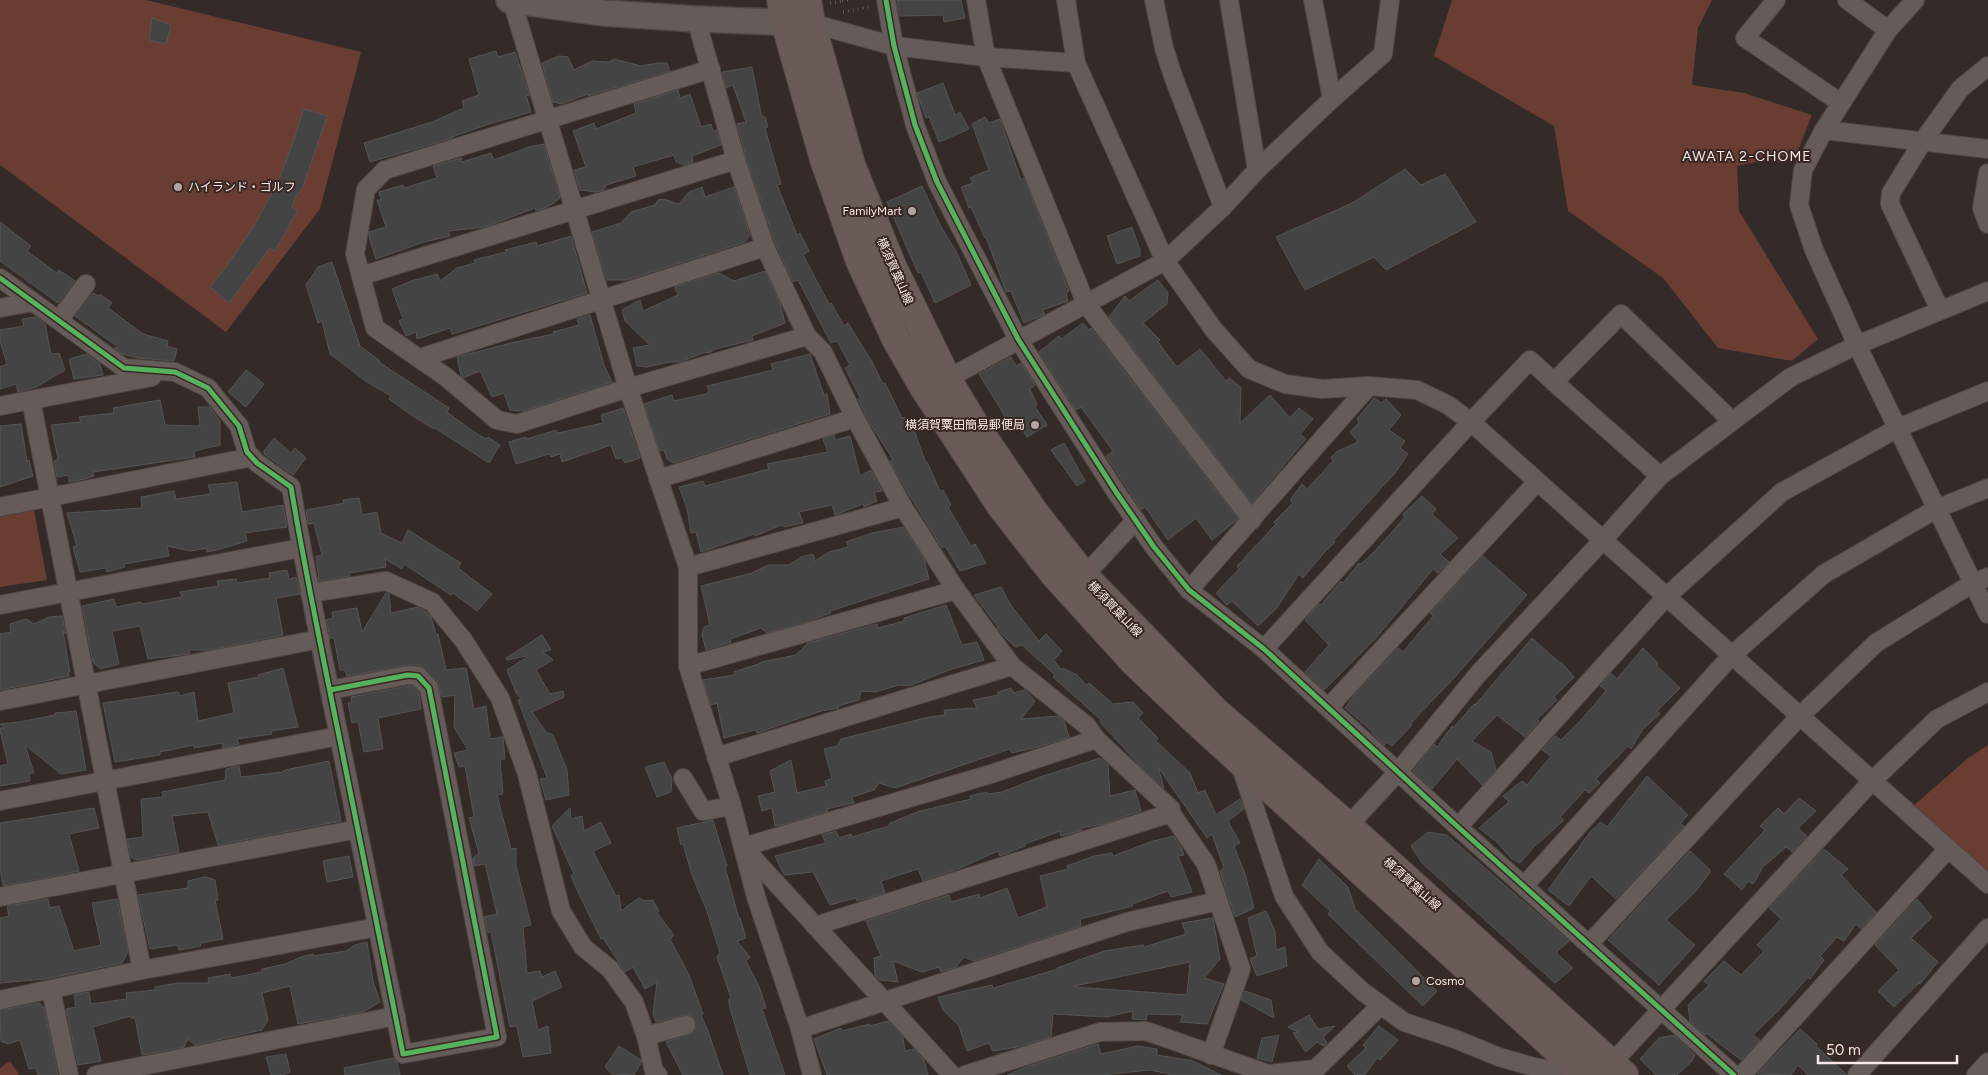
<svg xmlns="http://www.w3.org/2000/svg" width="1988" height="1075" font-family="Figtree,'Noto Sans JP',sans-serif">
  <rect width="100%" height="100%" fill="#342a28"/>
  <g fill="#6a3d32">
    <polygon points="0,0 146,0 361,52 320,209 226,332 0,165"/>
    <polygon points="1452,0 1712,0 1698,28 1692,85 1744,93 1812,115 1797,153 1737,166 1739,211 1818,339 1792,361 1718,348 1663,278 1568,211 1554,126 1434,56"/>
    <polygon points="34,510 47,580 0,587 0,517"/>
    <polygon points="1988,745 1988,877 1912,807 1967,759"/>
    <polygon points="10,1061 19,1075 0,1075 0,1068"/>
  </g>
  <g fill="#444445" stroke="#545455" fill-rule="evenodd">
    <polygon points="897,0 961,0 965,18 944,22 943,15 900,16"/>
    <polygon points="152,18 171,25 166,44 149,40"/>
    <polygon points="496,51 498,57 515,52 530,96 526,95 531,112 489,124 452,137 453,138 370,162 364,143 432,122 464,108 462,101 479,95 469,59"/>
    <polygon points="559,56 568,57 574,70 592,61 609,62 614,59 641,66 658,63 667,63 670,71 588,96 588,94 561,104 553,102 542,63"/>
    <polygon points="752,67 761,114 762,117 765,117 768,127 765,128 781,184 777,185 797,235 800,233 809,251 803,255 829,304 831,303 844,326 848,323 871,360 883,384 885,383 902,418 905,417 915,433 926,463 927,462 940,491 943,490 951,505 948,507 971,546 975,544 986,563 960,571 945,546 942,548 908,493 890,461 893,460 887,450 869,422 858,399 860,397 845,368 850,365 837,341 831,343 798,280 793,282 775,243 746,157 737,124 746,122 733,85 726,88 722,72"/>
    <polygon points="943,83 955,115 960,112 969,129 939,142 929,117 926,118 917,93"/>
    <polygon points="678,90 680,98 690,94 701,127 711,124 713,131 717,130 721,145 692,156 693,162 684,165 676,162 674,155 633,167 636,176 606,185 604,190 596,192 580,190 574,170 586,167 573,131 594,123 596,129 636,113 634,104"/>
    <polygon points="303,109 327,116 303,187 296,196 292,207 297,211 275,251 270,248 229,303 210,287 226,267 254,226 278,182 296,134"/>
    <polygon points="985,117 989,123 1000,119 1021,180 1024,178 1069,291 1066,294 1068,301 1042,310 1045,314 1024,323 1011,291 1006,292 986,237 985,238 971,207 969,208 961,187 973,183 970,178 989,170 972,124"/>
    <polygon points="544,144 560,198 554,203 545,208 536,211 535,208 485,227 448,231 450,236 424,242 376,259 369,237 369,232 386,227 377,200 381,200 379,192 403,185 404,188 437,178 433,166 461,158 462,162 491,153 494,160 529,147"/>
    <polygon points="1405,169 1421,185 1445,174 1476,222 1386,270 1374,257 1305,290 1276,237 1352,203"/>
    <polygon points="922,186 940,225 956,251 971,285 935,303 921,272 918,273 887,202"/>
    <polygon points="702,187 705,197 734,187 750,235 745,242 627,280 607,280 592,232 621,223 631,212 655,205 658,200 664,199 679,204 689,192"/>
    <polygon points="0,222 31,246 27,251 57,273 59,270 75,281 58,303 0,261"/>
    <polygon points="1132,227 1140,250 1140,256 1117,264 1107,236"/>
    <polygon points="571,236 587,293 452,334 450,328 417,339 416,332 406,336 399,321 403,319 392,289 411,281 437,274 440,281 457,268 475,263 474,260 506,252 505,250 536,242 537,246"/>
    <polygon points="332,262 360,346 380,361 379,362 449,408 447,412 474,432 486,439 488,437 500,445 489,463 435,428 434,429 414,417 389,399 391,396 367,382 330,354 322,321 318,323 306,285 318,267"/>
    <polygon points="765,271 780,303 785,323 752,336 753,340 715,349 711,352 703,353 680,362 670,362 647,367 637,366 633,348 650,345 625,321 622,310 640,300 643,311 678,295 675,287 719,273 734,281"/>
    <polygon points="1158,280 1168,293 1167,304 1143,323 1160,340 1158,342 1177,367 1200,349 1226,381 1229,378 1241,387 1240,423 1270,395 1290,418 1299,408 1313,419 1300,434 1306,439 1252,503 1109,317 1125,296 1129,301"/>
    <polygon points="93,293 98,296 100,294 112,303 108,308 143,334 168,341 167,346 177,349 174,361 138,358 122,354 114,348 118,347 75,316"/>
    <polygon points="590,315 604,365 612,382 524,411 510,410 504,393 492,397 480,371 463,378 461,376 457,357 515,342 554,334 553,332 579,325 577,319"/>
    <polygon points="36,317 45,324 51,354 59,353 65,370 36,387 18,392 16,384 0,389 0,367 7,364 0,341 0,330 24,326 22,319"/>
    <polygon points="1083,323 1089,330 1091,328 1238,519 1212,540 1196,518 1168,540 1145,507 1141,510 1106,456 1113,451 1081,407 1076,410 1039,352 1059,336 1061,339"/>
    <polygon points="87,354 100,364 103,375 74,379 69,359"/>
    <polygon points="810,354 824,395 827,394 830,414 673,463 667,459 664,450 660,451 644,404 672,395 674,401 706,394 709,391 707,386 773,370 771,364"/>
    <polygon points="1011,357 1016,366 1021,363 1035,385 1030,389 1037,405 1034,405 1047,425 1027,437 1015,419 1009,423 979,374"/>
    <polygon points="246,370 264,384 246,407 228,392"/>
    <polygon points="1374,398 1381,403 1386,399 1401,415 1389,430 1405,441 1400,448 1408,454 1395,473 1333,541 1335,542 1323,554 1303,578 1299,574 1276,609 1258,626 1232,601 1227,605 1216,593 1239,569 1237,566 1276,524 1274,522 1293,503 1290,500 1302,484 1307,489 1333,461 1331,457 1338,451 1358,442 1350,432 1359,423 1357,419"/>
    <polygon points="160,400 165,425 200,426 198,407 210,407 220,421 220,445 194,451 195,457 93,472 94,476 85,479 69,482 69,475 57,477 54,461 58,459 51,425 81,422 79,417 114,413 113,408"/>
    <polygon points="623,408 640,458 625,463 622,458 616,459 611,445 562,462 560,454 551,457 549,454 516,464 509,442 526,437 527,439 556,430 558,433 603,423 601,415"/>
    <polygon points="21,424 27,461 29,460 33,476 0,487 0,426"/>
    <polygon points="834,435 835,440 850,436 860,476 871,470 882,491 874,492 877,501 864,507 863,504 835,515 832,505 799,512 803,523 784,527 781,525 755,536 754,534 701,552 696,532 691,533 687,508 679,487 703,481 705,486 769,469 767,464 828,452 823,439"/>
    <polygon points="274,438 291,453 295,448 306,458 293,475 264,454 264,451"/>
    <polygon points="1064,443 1085,481 1077,486 1051,450"/>
    <polygon points="237,482 242,512 283,505 287,527 245,533 247,541 217,550 207,552 206,548 191,551 167,546 169,556 124,564 125,567 107,572 106,568 80,572 73,547 77,546 67,513 142,508 141,497 174,491 176,499 211,494 208,485"/>
    <polygon points="1422,496 1436,509 1432,514 1458,538 1440,554 1449,562 1438,573 1433,569 1377,637 1324,690 1305,672 1329,645 1305,620 1319,604 1321,605 1341,581 1343,583 1359,563 1361,564 1375,551 1405,517 1403,514"/>
    <polygon points="359,498 362,515 377,512 381,533 402,543 408,530 461,563 458,568 492,594 477,611 453,593 451,595 404,564 402,569 385,559 386,567 349,573 350,576 319,581 316,556 322,555 314,523 308,524 306,510 344,503 343,500"/>
    <polygon points="903,527 924,559 929,579 830,611 831,613 806,622 767,633 761,628 730,639 731,642 706,650 702,635 704,627 710,625 701,586 752,573 768,565 789,565 801,557 813,554 815,561 829,552 848,547 846,542 872,533"/>
    <polygon points="1483,556 1527,595 1454,678 1410,724 1412,725 1392,746 1387,742 1384,745 1372,733 1373,732 1345,708 1356,693 1398,648 1403,652 1433,616 1430,613"/>
    <polygon points="287,570 289,579 296,577 300,594 276,598 283,635 210,650 189,650 189,654 148,659 140,626 112,631 119,664 100,669 93,662 82,606 114,599 116,607 141,602 142,604 182,597 180,592 218,586 217,581 236,579 237,583 270,578 269,573"/>
    <polygon points="1001,587 1010,604 1039,641 1046,634 1062,651 1054,660 1061,670 1063,668 1077,675 1086,685 1089,683 1113,704 1133,702 1143,713 1138,718 1158,738 1156,741 1190,773 1198,793 1205,790 1216,815 1240,799 1244,809 1228,821 1240,843 1234,846 1245,874 1254,908 1235,917 1220,871 1224,868 1212,834 1207,838 1158,767 1164,788 1143,769 1100,722 1101,720 1053,677 1055,675 1022,645 1015,647 1002,634 997,628 998,627 974,595"/>
    <polygon points="386,593 389,594 391,613 418,607 425,611 431,617 436,634 438,634 446,670 466,668 474,709 486,706 490,739 503,737 505,759 500,759 503,794 497,795 511,849 516,848 516,866 531,925 523,927 527,973 540,971 542,977 555,971 562,987 532,1001 538,1030 548,1026 551,1053 523,1057 517,1026 510,1027 491,932 488,933 484,917 497,914 485,864 474,866 473,858 479,853 469,818 474,817 465,766 459,767 454,753 468,750 454,727 455,695 442,697 437,681 426,669 419,665 406,665 347,676 345,670 340,670 334,638 330,638 326,620 333,618 332,612 357,608 362,632"/>
    <polygon points="946,605 962,645 977,642 984,660 949,670 909,686 899,685 875,692 861,691 859,700 838,706 839,708 821,711 757,733 755,730 724,738 717,703 711,705 703,680 735,675 734,672 761,663 761,662 796,655 808,643 877,624 878,628 904,621 904,618"/>
    <polygon points="62,616 66,634 63,631 70,672 68,672 69,676 0,690 0,634 11,632 10,624 26,619 34,624 49,617"/>
    <polygon points="542,635 551,650 543,652 553,660 536,670 550,694 563,691 564,697 532,712 546,732 553,735 567,770 569,795 546,800 540,779 547,778 518,700 521,699 516,693 507,670 527,657 526,656 507,660 506,658"/>
    <polygon points="1532,638 1560,663 1561,662 1574,677 1554,697 1557,700 1537,719 1539,721 1525,737 1497,715 1472,741 1491,752 1496,770 1482,785 1457,759 1432,789 1413,771 1434,744 1437,747 1452,726 1453,728 1474,704 1475,705"/>
    <polygon points="1643,648 1658,663 1657,666 1680,688 1657,711 1660,714 1643,729 1631,749 1628,746 1596,779 1600,783 1589,793 1585,790 1560,817 1564,820 1533,848 1520,863 1511,858 1497,842 1479,828 1509,802 1503,796 1522,781 1527,785 1551,756 1542,750 1555,736 1561,740 1580,721 1606,691 1600,686 1601,685 1611,673 1617,679"/>
    <polygon points="283,668 298,727 271,731 272,734 237,739 239,744 223,748 222,743 194,748 194,745 160,752 160,755 115,762 103,703 178,692 180,696 194,692 198,721 234,713 228,683 259,677 258,675"/>
    <polygon points="408,686 413,686 419,693 421,709 378,718 383,749 364,752 358,722 352,723 348,703 352,703 351,697"/>
    <polygon points="1011,688 1014,693 1025,690 1035,701 1021,719 1058,716 1064,721 1069,737 1038,747 1012,753 1010,749 895,788 879,783 874,790 852,797 854,803 826,809 828,811 785,824 775,826 772,808 762,811 758,796 775,792 770,771 791,760 797,793 826,786 825,781 832,778 824,749 837,746 841,739 929,717 945,715 944,710 977,708 973,700 998,695 998,692"/>
    <polygon points="76,711 86,770 61,774 25,745 34,773 29,773 30,781 0,786 0,766 8,764 0,730 0,728 5,728 0,724 19,722 55,715 55,713"/>
    <polygon points="1100,758 1108,765 1110,796 1135,790 1141,811 1103,824 1081,828 1082,830 1070,834 1061,836 1060,831 1025,844 1025,846 1000,856 998,851 960,868 923,881 918,869 881,881 885,893 857,901 856,898 830,905 813,872 784,875 775,856 826,843 822,835 836,831 839,838 851,834 852,837 889,826 890,823 920,811 971,799 970,796 987,792 988,794 1002,792 1043,776"/>
    <polygon points="329,761 341,821 218,845 208,812 172,816 179,852 136,860 131,857 127,839 143,837 141,799 163,797 162,792 225,780 226,769 239,766 241,777 283,772 285,770"/>
    <polygon points="664,762 672,779 671,792 657,797 645,767"/>
    <polygon points="1647,776 1688,815 1680,824 1684,826 1616,899 1591,876 1569,906 1548,890 1590,832 1601,822 1607,827"/>
    <polygon points="1799,798 1816,811 1798,828 1807,836 1792,852 1786,847 1763,867 1753,884 1748,881 1742,890 1724,874 1765,830 1760,826 1778,808 1784,814"/>
    <polygon points="94,808 99,828 69,834 79,871 3,886 0,867 0,823"/>
    <polygon points="570,808 571,819 582,816 584,831 601,822 611,843 593,851 616,896 619,895 621,911 639,898 645,901 653,900 659,911 657,913 674,935 670,939 689,975 703,1014 701,1015 708,1031 723,1075 683,1075 666,1042 693,1033 696,1027 694,1018 689,1015 684,1015 656,1022 653,1014 657,982 645,989 633,967 625,972 603,938 601,939 576,888 571,876 574,874 552,826"/>
    <polygon points="713,820 727,866 725,867 739,919 740,918 746,938 737,941 750,957 746,961 759,986 766,1008 762,1009 785,1075 750,1075 729,1005 729,999 731,998 717,957 720,953 707,911 692,875 683,844 681,845 677,828"/>
    <polygon points="1428,832 1447,835 1569,941 1556,953 1573,968 1555,983 1422,863 1411,846"/>
    <polygon points="1174,836 1181,847 1184,855 1178,856 1192,892 1171,897 1168,891 1132,904 1133,906 1080,919 1081,926 974,961 964,957 956,967 941,972 939,967 922,972 893,961 898,982 880,980 875,975 874,958 881,956 866,921 949,895 951,902 979,894 980,898 1007,888 1018,918 1047,907 1040,876 1068,869 1067,866 1094,856 1112,853 1113,856 1153,841"/>
    <polygon points="1824,849 1848,869 1841,875 1876,912 1861,929 1856,924 1844,941 1837,937 1820,956 1824,960 1810,979 1808,977 1778,1011 1753,1035 1760,1040 1741,1060 1706,1033 1705,1035 1690,1021 1688,1005 1709,985 1704,981 1724,961 1741,975 1764,951 1757,945 1781,919 1769,908"/>
    <polygon points="1690,851 1711,871 1696,891 1666,920 1695,945 1659,985 1608,940"/>
    <polygon points="349,856 353,877 327,882 323,861"/>
    <polygon points="1319,859 1348,887 1355,909 1437,991 1423,1006 1328,914 1330,911 1302,885"/>
    <polygon points="205,877 215,880 218,900 215,900 223,939 200,943 201,946 179,950 178,945 150,949 138,895 188,888 188,881"/>
    <polygon points="48,899 50,908 59,906 74,951 101,945 92,903 117,899 128,952 122,963 46,979 0,983 0,918 9,916 7,906"/>
    <polygon points="1917,899 1932,917 1911,938 1938,962 1920,984 1919,983 1894,1007 1878,991 1899,970 1875,945"/>
    <polygon points="1266,911 1275,931 1276,950 1285,947 1287,966 1257,976 1250,959 1257,956 1248,918"/>
    <path d="M1213 918 1220 959 1204 978 1224 984 1207 1024 1180 1022 1183 1015 1147 1014 1146 1020 1132 1019 1133 1011 1107 1017 1053 1014 1051 1037 1017 1047 993 1051 989 1043 967 1051 959 1026 943 1010 938 997 992 985 993 988 1058 969 1057 968 1104 951 1143 945 1144 947 1186 934 1182 923ZM1190 962 1187 995 1075 987V986Z"/>
    <polygon points="367,942 373,981 380,1002 363,1012 298,1024 290,986 262,993 268,1020 262,1030 195,1045 188,1039 184,1047 142,1055 135,1018 131,1018 130,1016 93,1027 101,1061 78,1065 66,1009 76,1007 74,995 89,992 91,1004 127,999 126,993 155,990 155,987 177,983 209,983 208,978 230,974 231,978 262,972 262,969 285,964 301,957 313,954 313,956 346,951 355,945"/>
    <polygon points="1245,991 1271,1000 1274,1018 1241,1000"/>
    <polygon points="39,1003 44,1007 58,1075 38,1075 36,1068 29,1069 20,1040 8,1044 1,1041 0,1010"/>
    <polygon points="1309,1015 1318,1029 1335,1026 1323,1037 1327,1043 1324,1046 1317,1042 1306,1052 1293,1033 1298,1032 1288,1027"/>
    <polygon points="888,1021 903,1037 905,1051 914,1049 924,1060 928,1075 827,1075 814,1039 841,1028 842,1031 870,1024 870,1026"/>
    <polygon points="1379,1026 1398,1040 1380,1060 1377,1058 1365,1075 1355,1075 1347,1066 1366,1048 1363,1045"/>
    <polygon points="1800,1029 1817,1044 1816,1046 1847,1075 1808,1075 1798,1065 1791,1075 1757,1074"/>
    <polygon points="1279,1035 1272,1062 1257,1058 1262,1038"/>
    <polygon points="1674,1035 1695,1055 1692,1061 1677,1075 1656,1075 1640,1059 1659,1038"/>
    <polygon points="1098,1044 1101,1054 1138,1046 1157,1049 1157,1055 1193,1061 1221,1075 1174,1075 1150,1070 1102,1075 1007,1075 1026,1067"/>
    <polygon points="619,1046 641,1060 641,1063 634,1075 612,1074 605,1067"/>
    <polygon points="286,1054 290,1072 283,1075 271,1075 266,1057"/>
    <polygon points="394,1058 397,1062 400,1075 345,1075 344,1068"/>
  </g>
  <g fill="none" stroke-linecap="round" stroke-linejoin="round">
    <g stroke="#504744" stroke-width="20">
      <g id="street">
        <polyline points="886,0 894,46 915,125 937,182 1018,339 1116,492 1154,547 1189,590 1264,649 1458,827 1734,1075"/>
        <polyline points="976,0 986,57 1086,304 1252,520"/>
        <polyline points="1066,0 1076,63"/>
        <polyline points="1154,0 1164,48 1173,76 1223,207"/>
        <polyline points="1229,0 1257,170"/>
        <polyline points="1313,0 1332,99"/>
        <polyline points="1776,0 1745,38 1841,103"/>
        <polyline points="1847,0 1888,30"/>
        <polyline points="512,1 628,388 688,567 688,666 732,806 756,897 800,1029 812,1075"/>
        <polyline points="696,19 736,160 765,247 807,336 823,352 855,418 903,507 956,590 1012,666 1087,726 1096,739 1171,809 1171,813 1206,864 1241,969 1211,1055"/>
        <polyline points="811,23 894,46 986,57 1076,63 1165,261 1223,207 1257,170 1332,99 1383,54 1390,0"/>
        <polyline points="711,69 385,170 366,189 355,254 375,328 446,377 497,420 517,424 628,388 807,336"/>
        <polyline points="1824,130 1888,30 1915,0"/>
        <polyline points="1988,149 1824,130 1803,170 1799,205 1814,250 1857,345 1988,614"/>
        <polyline points="1988,173 1982,208 1988,224"/>
        <polyline points="361,276 736,160"/>
        <path d="M0 278 124 368 175 372 208 388 239 426 247 452 257 463 291 487C305 571 322 653 339 736L403 1054 497 1037 429 688 418 676 408 675 330 690"/>
        <polyline points="0,308 33,302"/>
        <polyline points="1940,310 1890,204 1891,193 1923,141 1960,89 1988,66"/>
        <polyline points="59,320 86,284"/>
        <polyline points="420,358 765,247"/>
        <polyline points="947,379 1165,261 1214,330 1249,369 1285,384 1322,389 1369,386 1417,390 1448,405 1471,422 1988,884"/>
        <polyline points="1554,382 1660,476"/>
        <polyline points="31,400 142,970"/>
        <polyline points="0,406 152,377"/>
        <polyline points="658,479 855,418"/>
        <polyline points="0,507 252,457"/>
        <polyline points="688,567 903,507"/>
        <polyline points="1084,576 1136,520"/>
        <polyline points="1189,590 1369,386"/>
        <polyline points="310,593 386,581 432,602 464,641 500,698 527,774 561,911 583,947 610,969 634,1002 646,1036 654,1071 658,1075"/>
        <polyline points="0,605 301,548"/>
        <polyline points="1264,649 1471,422 1530,360 1554,382 1621,314 1731,420"/>
        <polyline points="688,666 956,590"/>
        <polyline points="0,701 320,639"/>
        <polyline points="1328,708 1537,482"/>
        <polyline points="716,757 1012,666"/>
        <polyline points="1240,764 1284,896 1320,952 1362,991 1404,1022 1455,1039 1499,1057 1534,1067 1574,1075"/>
        <polyline points="683,778 703,811 732,806"/>
        <polyline points="0,801 339,736"/>
        <polyline points="1348,826 1398,772 1479,673 1602,541 1660,476 1791,377 1857,345 1988,291"/>
        <polyline points="1458,827 1666,597 1782,492 1898,428 1988,391"/>
        <polyline points="1524,886 1731,656 1824,574 1936,509 1988,488"/>
        <polyline points="0,897 358,829"/>
        <polyline points="815,926 1171,813"/>
        <polyline points="1589,944 1799,717 1876,643 1973,583 1988,577"/>
        <polyline points="51,990 69,1075"/>
        <polyline points="0,1000 142,970 378,927"/>
        <polyline points="800,1029 1127,922 1218,901"/>
        <polyline points="646,1036 686,1025"/>
        <polyline points="96,1075 396,1016"/>
        <polyline points="952,1075 743,847 991,774 1096,739"/>
        <polyline points="965,1075 1100,1032 1146,1031 1268,1074 1316,1069 1381,1005"/>
        <polyline points="1594,1075 1612,1063 1872,781 1937,719 1988,692"/>
        <polyline points="1742,1075 1948,849"/>
        <polyline points="1857,1075 1988,928"/>
        <polyline points="1976,1075 1988,1062"/>
      </g>
    </g>
    <g stroke="#504744" stroke-width="28">
      <polyline id="secondary" points="509,0 603,13 696,19 805,23"/>
    </g>
    <g stroke="#504744" stroke-width="30">
      <g id="primary">
        <polyline points="781,0 785,22 824,159 860,261 896,339 923,386 1001,506 1054,574 1134,662 1195,720 1585,1075"/>
        <polyline points="807,0 811,23 851,165 892,266 947,379 974,424 1034,512 1084,576 1215,711 1348,826 1624,1075"/>
      </g>
    </g>
    <g stroke="#645d5b" stroke-width="3" stroke-dasharray="1 4" stroke-linecap="butt">
      <polyline points="842,1 848,0"/>
      <polyline points="830,3 842,1"/>
      <polyline points="843,12 869,7 869,6"/>
    </g>
    <use href="#street" stroke="#655c59" stroke-width="18"/>
    <use href="#secondary" stroke="#655c59" stroke-width="25"/>
    <use href="#primary" stroke="#6a5b58" stroke-width="28"/>
    <g stroke="#392723" stroke-width="8">
      <g id="cycleway">
        <polyline points="886,0 894,46 915,125 937,182 1018,339 1116,492 1154,547 1189,590 1264,649 1458,827 1734,1075"/>
        <path d="M0 278 124 368 175 372 208 388 239 426 247 452 257 463 291 487C305 571 322 653 339 736L403 1054 497 1037 429 688 418 676 408 675 330 690"/>
      </g>
    </g>
    <use href="#cycleway" stroke="#56b35d" stroke-width="5"/>
  </g>
  <g fill="#b2a6a4" stroke="#392723" stroke-width="2">
    <circle cx="178" cy="187" r="5"/>
    <circle cx="912" cy="211" r="5"/>
    <circle cx="1035" cy="425" r="5"/>
    <circle cx="1416" cy="981" r="5"/>
  </g>
  <g text-anchor="middle" stroke-width="4" stroke-linejoin="round" paint-order="stroke">
    <g font-size="12" fill="#f6e9e6" stroke="#392723" text-anchor="start">
      <text x="188" y="191">ハイランド・ゴルフ</text>
      <text x="902" y="215" text-anchor="end">FamilyMart</text>
      <text x="1025" y="429" text-anchor="end">横須賀粟田簡易郵便局</text>
      <text x="1426" y="985">Cosmo</text>
    </g>
    <g font-size="12" fill="#f6e9e6" stroke="#392723">
      <text transform="translate(895 271) rotate(66)" y="4">横須賀葉山線</text>
      <text transform="translate(1115 609) rotate(46)" y="4">横須賀葉山線</text>
      <text transform="translate(1412 884) rotate(42)" y="4">横須賀葉山線</text>
    </g>
    <g font-size="14" letter-spacing="1" fill="#f6e9e6" stroke="#392723">
      <text x="1747" y="161">AWATA 2-CHOME</text>
    </g>
  </g>
  <path d="M1818 1055v8h139v-8" fill="none" stroke="#f6e9e6" stroke-width="2.5"/>
  <text x="1826" y="1055" font-size="15" fill="#f6e9e6" stroke="#392723" stroke-width="4" paint-order="stroke">50 m</text>
</svg>
